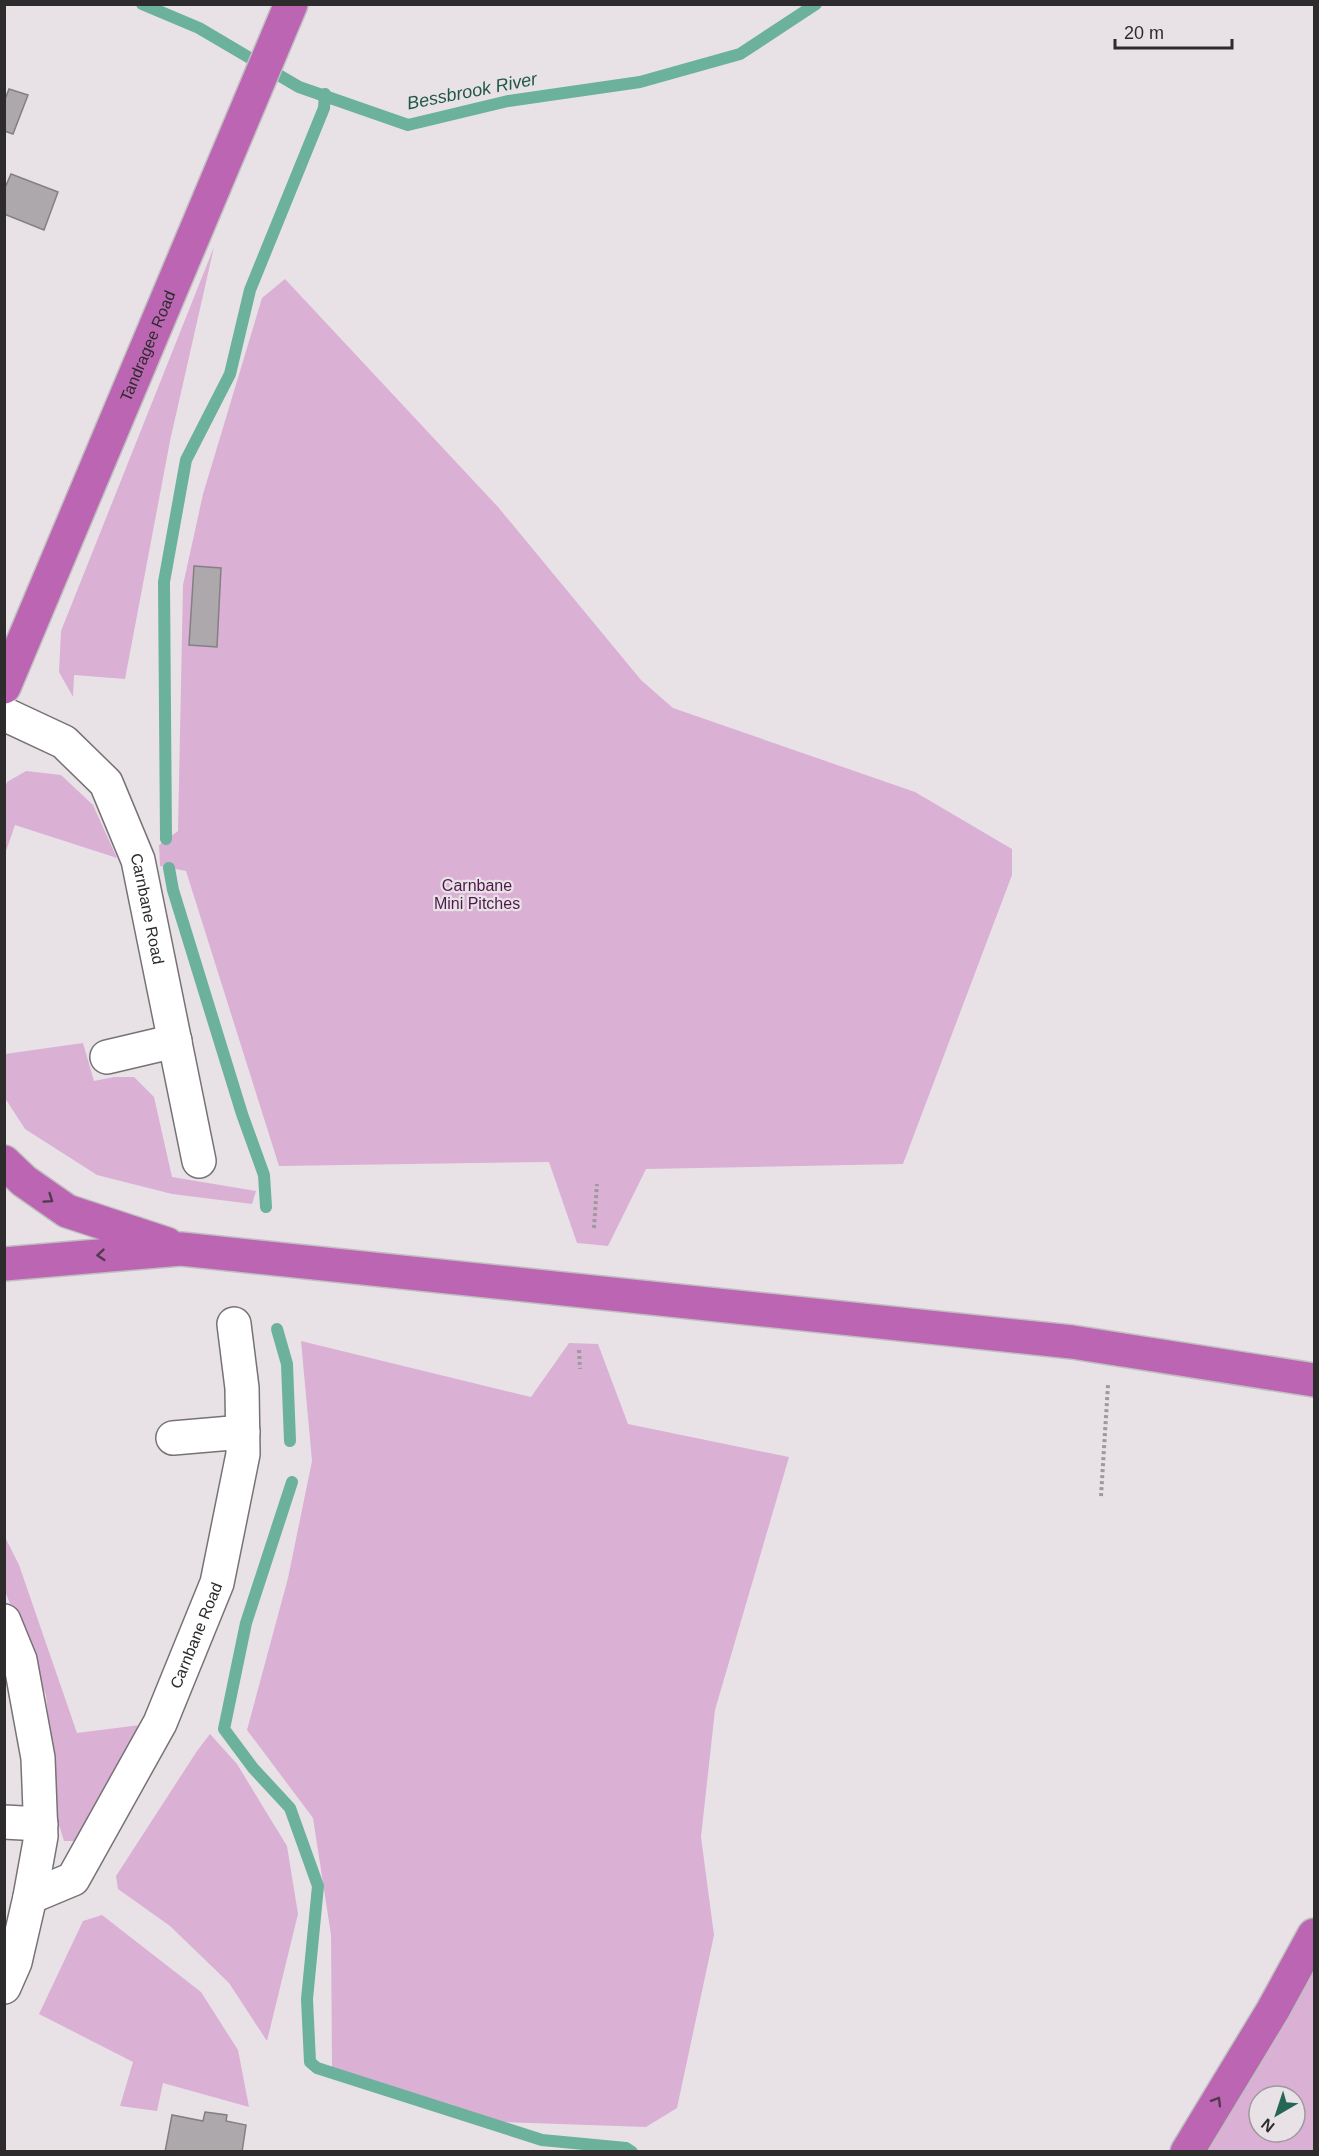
<svg xmlns="http://www.w3.org/2000/svg" width="1319" height="2156" font-family="Arial,sans-serif">
  <rect width="100%" height="100%" fill="#e8e2e7"/>
  <g fill="#dbb0d5" fill-rule="evenodd">
    <polygon points="214,247 170,441 125,679 74,675 73,697 59,672 61,631"/>
    <polygon points="285,279 498,507 641,680 673,708 915,792 1012,849 1012,875 903,1164 646,1169 608,1246 577,1243 549,1162 279,1166 186,871 160,866 159,845 178,831 183,585 203,494 262,298"/>
    <polygon points="26,771 61,775 93,805 117,858 15,825 5,854 5,787 7,782"/>
    <polygon points="83,1043 94,1081 114,1077 134,1077 154,1097 172,1177 256,1191 252,1204 172,1194 97,1175 25,1129 5,1098 5,1054"/>
    <polygon points="301,1341 531,1397 569,1343 598,1344 628,1424 789,1457 715,1710 701,1837 714,1935 677,2108 646,2127 500,2122 332,2067 331,1935 313,1818 247,1730 288,1578 312,1461"/>
    <polygon points="4,1535 19,1565 77,1733 140,1725 75,1841 64,1841 58,1822 46,1695 5,1591"/>
    <polygon points="210,1734 237,1764 287,1846 298,1914 267,2041 229,1983 170,1926 118,1889 116,1876 197,1751"/>
    <polygon points="102,1915 201,1992 238,2050 249,2107 163,2083 157,2111 120,2106 133,2062 39,2014 83,1921"/>
    <path d="M1314 1967V2151H1208ZM1259 2096H1295V2132H1259Z"/>
  </g>
  <g fill="none" stroke-linecap="round" stroke-linejoin="round">
    <g stroke="#6bb19b" stroke-width="12">
      <polyline points="142,4 199,28 299,87 408,125 508,101 640,82 740,54 816,4"/>
      <polyline points="166,839 164,582 186,460 230,374 250,290 324,108 325,94"/>
      <polyline points="169,868 173,890 242,1114 264,1175 266,1207"/>
      <polyline points="277,1329 287,1364 290,1441"/>
      <polyline points="292,1482 246,1623 224,1729 253,1768 290,1808 318,1886 307,1999 310,2062 317,2068 542,2140 626,2148 632,2152"/>
    </g>
  </g>
  <g fill="#ada8ac" stroke="#847f83" stroke-width="1.5">
    <polygon points="9,89 28,95 13,134 4,131 4,102"/>
    <polygon points="11,174 58,192 44,230 4,214 4,190"/>
    <polygon points="194,566 221,568 217,647 189,645"/>
    <polygon points="205,2112 227,2115 226,2121 246,2125 242,2152 165,2152 172,2115 203,2121"/>
  </g>
  <g fill="none" stroke-linecap="round" stroke-linejoin="round">
    <g stroke="#777276" stroke-width="36">
      <g id="minor">
        <path id="s1" d="M4 714 64 742 106 783 138 860 199 1161"/>
        <polyline points="107,1057 175,1041"/>
        <polyline points="173,1438 243,1432"/>
        <polyline points="4,1621 20,1660 38,1758 41,1836 30,1897 15,1962 4,1987"/>
        <polyline points="4,1822 41,1824"/>
        <path id="s2" d="M30 1897 73 1879 160 1723 217 1583 243 1454 242 1388 234 1324"/>
      </g>
    </g>
    <g stroke="#c0bfc0" stroke-width="36">
      <g id="highway">
        <path id="s3" d="M4 687 291 4"/>
        <polyline points="4,1162 24,1181 67,1211 167,1244"/>
        <polyline points="4,1264 181,1249 1072,1342 1314,1380"/>
        <polyline points="1187,2152 1273,2010 1314,1935"/>
      </g>
    </g>
    <g stroke="#9e999d" stroke-width="4" stroke-dasharray="3 3" stroke-linecap="butt">
      <polyline points="594,1228 597,1184"/>
      <polyline points="579,1350 580,1369"/>
      <polyline points="1101,1496 1108,1385"/>
    </g>
    <use href="#minor" stroke="#fff" stroke-width="33"/>
    <use href="#highway" stroke="#bb65b3" stroke-width="33"/>
  </g>
  <defs><path id="oneway-chevron" d="M-2-3.5L2.5 0L-2 3.5" fill="none" stroke-width="1.6" stroke-linecap="round" stroke-linejoin="round" transform="scale(1.5)"/></defs>
  <g stroke="#513a4e">
    <use href="#oneway-chevron" transform="translate(49 1199) rotate(35)"/>
    <use href="#oneway-chevron" transform="translate(101 1255) rotate(175)"/>
    <use href="#oneway-chevron" transform="translate(1217 2101) rotate(-59)"/>
  </g>
  <g text-anchor="middle" stroke-width="4.5" stroke-linejoin="round" paint-order="stroke">
    <g font-size="16" fill="#2e2b2d" stroke="#e8e2e7">
      <text dy="6" stroke="none"><textPath href="#s3" startOffset="370">Tandragee Road</textPath></text>
      <text dy="6" stroke="none"><textPath href="#s1" startOffset="258">Carnbane Road</textPath></text>
      <text dy="6" stroke="none"><textPath href="#s2" startOffset="320">Carnbane Road</textPath></text>
    </g>
    <g font-size="16" fill="#4f184c" stroke="#e8e2e7">
      <text x="477" y="891">Carnbane<tspan x="477" dy="18">Mini Pitches</tspan></text>
    </g>
    <g font-size="18" font-style="italic" fill="#1e5747" stroke="#e8e2e7">
      <text transform="translate(472 91) rotate(-11)" y="6">Bessbrook River</text>
    </g>
  </g>
  <rect width="1319" height="2156" fill="none" stroke="#2e2b2d" stroke-width="12"/>
  <g transform="translate(1277 2114) rotate(219)"><circle r="28" fill="#e8e2e7" stroke="#9e999d" stroke-width="1.5"/>
  <path d="M0-4.5L10 22L0 15L-10 22Z" fill="#256654"/>
  <text y="-9" font-size="16" font-weight="bold" text-anchor="middle" fill="#2e2b2d">N</text>
  </g>
  <path d="M1115 39v9h117v-9" fill="none" stroke="#2e2b2d" stroke-width="3"/>
  <text x="1124" y="39" font-size="18" fill="#2e2b2d" stroke="#e8e2e7" stroke-width="4.5" paint-order="stroke">20 m</text>
</svg>
